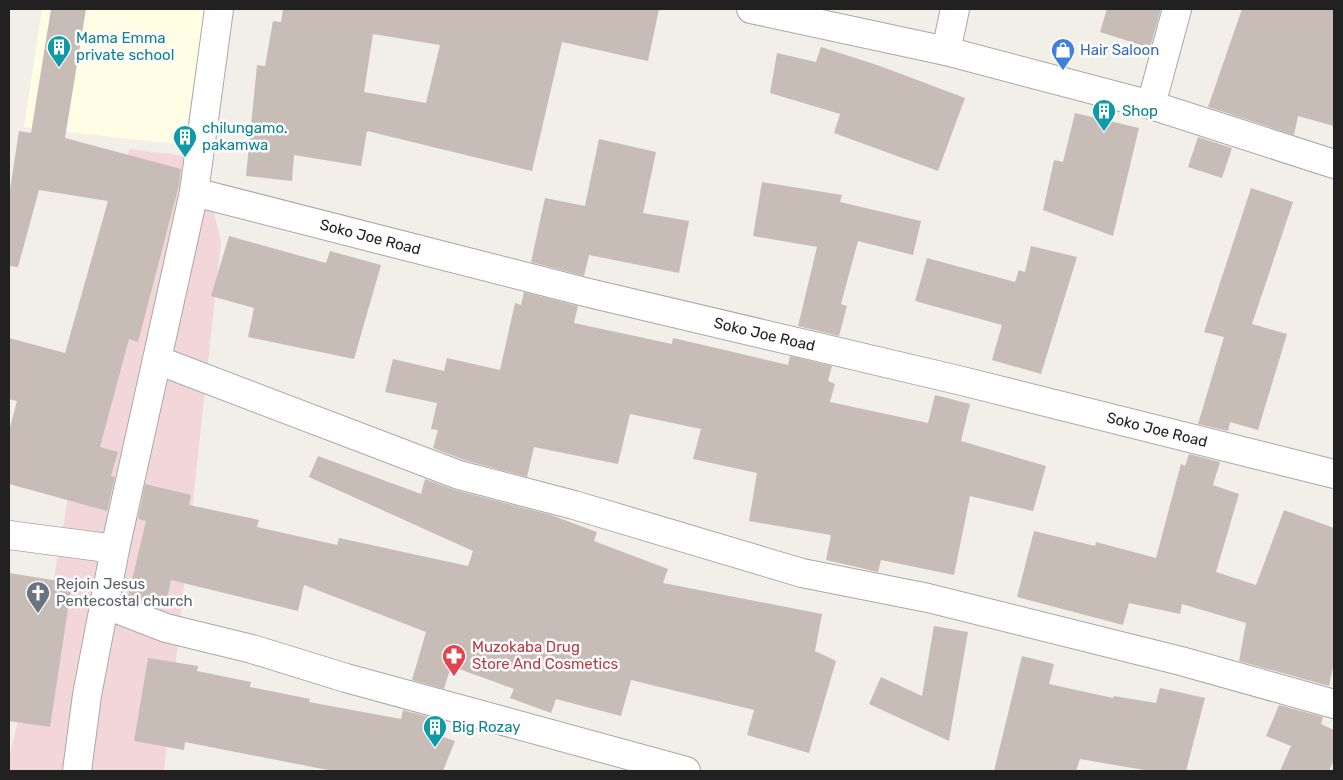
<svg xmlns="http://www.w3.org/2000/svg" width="1343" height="780" font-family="Rubik,sans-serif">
  <rect width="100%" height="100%" fill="#f2eee8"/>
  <polygon fill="#f3d7d8" points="129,149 201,158 221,242 164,771 9,771 9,757 54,578"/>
  <polygon fill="#fffde4" points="42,9 205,9 184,145 24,127"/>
  <g fill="#c7bdb6" fill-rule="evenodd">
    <polygon points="51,9 86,9 65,138 181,169 179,185 138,342 129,339 100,447 118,452 111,476 115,477 107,511 9,484 9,431 17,401 9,399 9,338 65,353 108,201 39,190 18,267 9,266 9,196 19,131 31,133"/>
    <path d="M283 9H659L648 61 562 42 532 171 367 131 361 166 294 155 292 181 246 176 257 65 265 66 273 21 281 22ZM373 34 440 45 426 103 364 92Z"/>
    <polygon points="1107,9 1161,9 1150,48 1100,32"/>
    <polygon points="1242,9 1334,9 1334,126 1298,116 1294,135 1208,107"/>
    <polygon points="821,47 880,66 965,98 938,171 834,133 840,114 770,93 777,53 816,62"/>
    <polygon points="1075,113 1139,128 1113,236 1043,210 1054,160 1063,162"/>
    <polygon points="1198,137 1232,148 1222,178 1188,167"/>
    <polygon points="599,139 656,152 643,213 689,221 679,273 589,255 584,276 531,262 545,198 585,206"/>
    <polygon points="762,182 842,195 840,202 921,221 913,255 858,241 841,304 847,306 839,336 798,326 817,247 753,236"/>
    <polygon points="1251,188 1293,202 1252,324 1287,334 1258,430 1230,422 1228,431 1198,424 1224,337 1204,332"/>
    <polygon points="229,236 326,263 330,251 381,265 354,359 248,337 254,308 211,296"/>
    <polygon points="1031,246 1077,257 1041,374 992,360 1002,325 915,301 927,258 1015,282 1019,270 1025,272"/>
    <polygon points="524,292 578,306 574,323 672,344 673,338 788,365 790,356 832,366 828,381 835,384 830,402 928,423 935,395 970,404 961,441 1046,466 1033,511 970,496 954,575 881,560 878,572 826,560 831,535 749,521 757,473 693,459 701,429 630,414 618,464 534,447 527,477 464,460 433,448 438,430 431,429 437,403 385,392 393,359 444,371 447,358 500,370 515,303 521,305"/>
    <polygon points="1189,454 1220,462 1213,485 1239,494 1216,572 1256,585 1284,510 1334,528 1334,663 1329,686 1239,661 1246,623 1182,604 1180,614 1129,603 1123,625 1017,597 1034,531 1095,546 1096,542 1156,558 1181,464 1185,466"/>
    <polygon points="318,456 421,494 425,479 455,490 551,515 597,532 594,541 668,569 663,583 822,614 815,651 836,661 809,753 747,735 754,710 631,680 621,716 556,699 551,713 510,698 514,689 451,666 444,689 412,680 426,632 304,585 298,611 171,580 165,608 128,597 146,521 138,519 145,484 191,495 189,505 259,520 257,527 337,545 339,538 468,566 473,551 309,477"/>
    <polygon points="9,573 72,583 50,727 9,721"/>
    <polygon points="934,626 968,632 949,741 869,704 881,677 922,696"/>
    <polygon points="1022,656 1054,664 1049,684 1113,698 1114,696 1156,703 1160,688 1205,698 1186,771 1150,771 1080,759 1076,771 994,771"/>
    <polygon points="148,658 198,666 197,671 251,682 250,687 310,699 309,702 401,719 403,710 436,719 431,733 455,741 443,771 333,771 185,742 184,750 134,741"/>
    <polygon points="1279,705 1323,717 1321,724 1334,730 1334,760 1329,771 1280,771 1291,746 1266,736"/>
  </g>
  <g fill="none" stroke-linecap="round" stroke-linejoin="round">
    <g stroke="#a8a8a8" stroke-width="30">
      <g id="street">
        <polyline points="751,9 946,51 1151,105 1334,164"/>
        <polyline points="946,51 955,9"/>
        <polyline points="1151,105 1177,9"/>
        <path id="s1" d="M194 192 589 293 958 380 1334 474"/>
        <polyline points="157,360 459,475 574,505 802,573 928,598 1181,661 1334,704"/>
        <polyline points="9,535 115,549"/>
        <polyline points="104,604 166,628 252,649 346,678 686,771"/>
        <polyline points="77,771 87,695 115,549 194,192 219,9"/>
      </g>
    </g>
    <use href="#street" stroke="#fff" stroke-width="28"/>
  </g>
  <defs>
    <g id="building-pin" transform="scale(1.25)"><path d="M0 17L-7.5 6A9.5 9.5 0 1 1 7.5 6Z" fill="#0f9aa8" stroke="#fff"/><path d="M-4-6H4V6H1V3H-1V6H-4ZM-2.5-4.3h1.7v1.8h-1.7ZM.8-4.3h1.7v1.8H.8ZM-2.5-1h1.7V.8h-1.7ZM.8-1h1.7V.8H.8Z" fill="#fff"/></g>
    <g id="shop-pin" transform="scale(1.25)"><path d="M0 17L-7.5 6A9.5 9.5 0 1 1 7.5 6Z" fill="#3f7fe0" stroke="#fff"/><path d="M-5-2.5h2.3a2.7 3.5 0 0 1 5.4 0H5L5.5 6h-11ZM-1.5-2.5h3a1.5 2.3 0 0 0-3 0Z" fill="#fff"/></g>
    <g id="church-pin" transform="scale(1.25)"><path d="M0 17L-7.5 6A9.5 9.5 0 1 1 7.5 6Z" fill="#6b7280" stroke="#fff"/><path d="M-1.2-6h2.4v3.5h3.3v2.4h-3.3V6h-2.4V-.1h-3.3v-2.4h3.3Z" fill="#fff"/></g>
    <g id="pharmacy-pin" transform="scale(1.25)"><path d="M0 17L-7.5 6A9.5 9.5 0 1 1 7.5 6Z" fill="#e0444e" stroke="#fff"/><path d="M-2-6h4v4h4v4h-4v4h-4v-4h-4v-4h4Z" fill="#fff"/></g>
  </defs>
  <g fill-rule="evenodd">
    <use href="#building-pin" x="59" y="47"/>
    <use href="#shop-pin" x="1063" y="50"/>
    <use href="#building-pin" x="1104" y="111"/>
    <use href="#building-pin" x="185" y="137"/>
    <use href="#church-pin" x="38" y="593"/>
    <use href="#pharmacy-pin" x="454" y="656"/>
    <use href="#building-pin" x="435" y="727"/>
  </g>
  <g text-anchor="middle" stroke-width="5" stroke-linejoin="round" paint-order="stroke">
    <g font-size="15" fill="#0d838f" stroke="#fff" text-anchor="start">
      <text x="76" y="43">Mama Emma<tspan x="76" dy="17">private school</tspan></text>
      <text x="1122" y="116">Shop</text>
      <text x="202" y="133">chilungamo.<tspan x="202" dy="17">pakamwa</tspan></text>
      <text x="452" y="732">Big Rozay</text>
    </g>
    <g font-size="15" fill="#366cbe" stroke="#fff" text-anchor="start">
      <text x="1080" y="55">Hair Saloon</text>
    </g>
    <g font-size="15" fill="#212121" stroke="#fff">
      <text dy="5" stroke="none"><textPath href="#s1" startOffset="182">Soko Joe Road</textPath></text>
      <text dy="5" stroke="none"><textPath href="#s1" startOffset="588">Soko Joe Road</textPath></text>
      <text dy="5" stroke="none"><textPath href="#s1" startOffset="992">Soko Joe Road</textPath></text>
    </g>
    <g font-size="15" fill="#5b616d" stroke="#fff" text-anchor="start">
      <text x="56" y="589">Rejoin Jesus<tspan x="56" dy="17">Pentecostal church</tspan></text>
    </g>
    <g font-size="15" fill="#be3a42" stroke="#fff" text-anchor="start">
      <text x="472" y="652">Muzokaba Drug<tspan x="472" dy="17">Store And Cosmetics</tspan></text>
    </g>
  </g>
  <rect width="1343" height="780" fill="none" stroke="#212121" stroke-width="20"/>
</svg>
